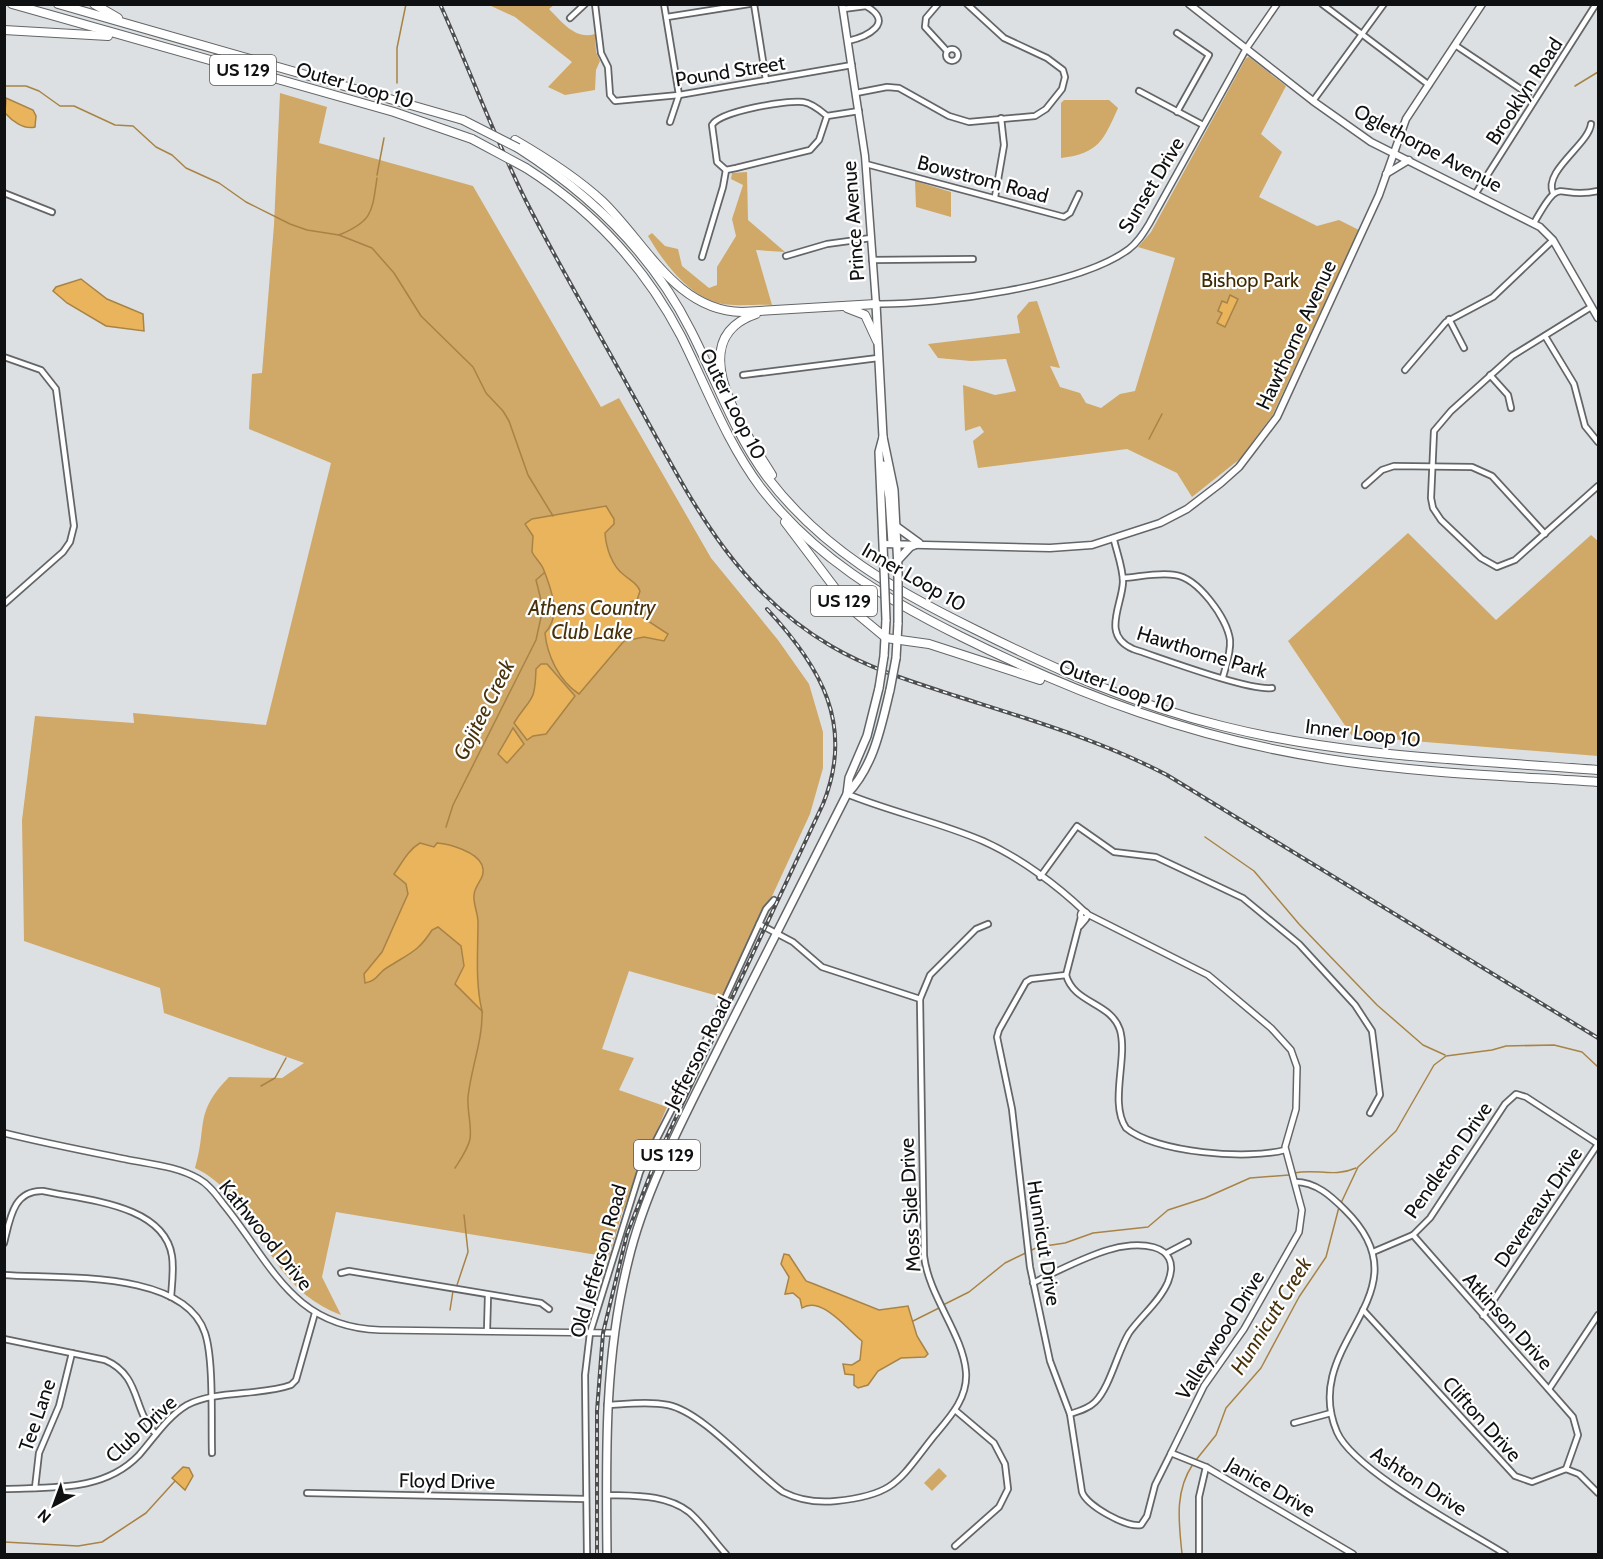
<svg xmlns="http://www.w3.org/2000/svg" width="1603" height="1559" font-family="Cabin,sans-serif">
  <rect width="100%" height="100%" fill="#dde0e2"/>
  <g fill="#d0a868">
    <path d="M489 5H554L549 9C562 22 575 40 595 34L596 52 600 61 596 70 595 90 565 95 548 87 572 62 515 17Z"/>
    <polygon points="1249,57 1286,86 1261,134 1282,152 1259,197 1317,226 1339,220 1359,230 1272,416 1241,458 1192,497 1177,473 1127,449 978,468 973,441 984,432 980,426 965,431 963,385 995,395 1016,391 1006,359 971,361 938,358 928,344 1020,333 1017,316 1029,302 1037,301 1060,368 1050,366 1060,387 1080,393 1086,403 1101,408 1120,394 1135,391 1175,258 1138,247 1151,232 1246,58"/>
    <path d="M280 93 327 107 319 143 473 186 601 407 619 398 711 558 778 640 809 684 823 732V768L810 814 725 998 629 971 602 1049 634 1058 619 1090 667 1107 622 1213 609 1257 336 1212 322 1277 341 1315C261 1285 260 1199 195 1168 208 1126 193 1114 229 1077L282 1078 304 1063 164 1013 160 988 24 941 22 820 35 716 134 723 133 713 266 725 331 463 249 429 252 374 262 373 274 225Z"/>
    <path d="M1064 100H1109L1118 108C1104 139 1099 154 1061 158V103Z"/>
    <path d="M747 172 748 220 785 252 756 250 772 305C754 304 730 308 712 301 685 291 662 260 648 236L652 233 665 246 678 249 682 266 709 288 717 285V267L736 236 732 219 743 185 731 179 732 173Z"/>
    <polygon points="915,181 951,192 951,217 916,207"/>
    <polygon points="1408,533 1496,620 1591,535 1598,541 1598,756 1352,736 1288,641"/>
    <polygon points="939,1468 947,1476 932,1491 924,1483"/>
  </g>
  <g fill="#eab45c" stroke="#a88346" stroke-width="1.5">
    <path d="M6 98 33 110 36 116 35 127C24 130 12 121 5 113Z"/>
    <polygon points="81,279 107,299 143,314 144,331 106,326 67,303 53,291 56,287"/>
    <polygon points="1230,295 1238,299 1225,327 1217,323 1222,313 1218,311 1222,301 1227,303"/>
    <path d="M606 506 614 519V524L605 533C606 548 612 566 624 575 631 581 637 583 640 591L637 600 629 602 628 608 668 634 664 641 644 637 624 641 579 694C559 681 547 655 545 633 562 616 551 588 543 568 540 562 535 558 532 552L533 536 525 524 532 519Z"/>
    <path d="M541 664H547L575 696 546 734 533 736 527 740 514 723C531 696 535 704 536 669Z"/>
    <polygon points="513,728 524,744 507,763 498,754"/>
    <path d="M420 843 434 847 437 843C450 844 477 852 482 865 487 878 475 883 474 895 473 904 478 913 478 922 478 951 475 982 482 1011L455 984 464 966 461 946 438 927 432 930C418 952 410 953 388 967 378 972 378 981 365 983L364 974 382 952 408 894 406 884 394 874C402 863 408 850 420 843Z"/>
    <path d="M784 1254 789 1255 806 1281 814 1284 879 1310 908 1306 917 1336 928 1354 925 1357 901 1358 878 1371 868 1385 858 1388 854 1385V1375L845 1374 843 1364 852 1365 860 1360 862 1341C848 1330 821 1295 802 1308L800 1299 793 1293 785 1294 789 1277 781 1264Z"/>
    <polygon points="183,1467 189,1468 193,1476 185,1490 172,1478"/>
  </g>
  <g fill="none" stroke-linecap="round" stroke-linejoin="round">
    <g stroke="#a88346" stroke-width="1.5">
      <polyline points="397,83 397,48 406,4"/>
      <polyline points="4,86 26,86 39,91 60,106 74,106 115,125 133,126 156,147 172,155 186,168 219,183 246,202 290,224 307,230 339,235 372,248 394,273 421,316 473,367 486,393 503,411 509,421 528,475 553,516"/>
      <polyline points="1575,86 1598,72"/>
      <polyline points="377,175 384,138"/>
      <path d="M339 235C373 221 372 212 377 178"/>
      <polyline points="1149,439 1162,414"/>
      <polyline points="446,827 453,805 536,640 543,608 536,580 544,573"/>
      <polyline points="1205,837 1254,871 1299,924 1377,1005 1423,1045 1445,1055"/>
      <polyline points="261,1086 275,1078 286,1058"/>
      <path d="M455 1168C460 1160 468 1149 470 1139 472 1126 467 1111 468 1097 471 1068 483 1040 482 1011"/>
      <path d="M1294 1173C1317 1168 1333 1178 1356 1168"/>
      <polyline points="1341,1203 1358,1167 1396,1131 1434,1065 1446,1056 1492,1050 1506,1046 1554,1045 1582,1052 1598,1067"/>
      <polyline points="457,1285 468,1252 464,1215"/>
      <polyline points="943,1305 969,1292 1005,1263 1038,1247 1065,1243 1093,1233 1148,1227 1168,1210 1205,1198 1250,1178 1289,1175"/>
      <polyline points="450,1310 453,1291"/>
      <polyline points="913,1321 939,1308"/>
      <polyline points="1196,1460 1216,1435 1226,1408 1261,1368 1299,1297 1326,1257 1339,1207"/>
      <polyline points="4,1542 78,1546 102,1542 146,1513 175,1481"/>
      <path d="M1182 1554C1179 1523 1174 1492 1193 1464"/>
    </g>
    <g stroke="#636668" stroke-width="8">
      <g id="minor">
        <polyline points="595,4 601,53 608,67 610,95 615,101 679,95 852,65"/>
        <polyline points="664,4 679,95 670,122"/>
        <polyline points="754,4 766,80"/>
        <polyline points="938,4 926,18 925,27 947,51"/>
        <polyline points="1322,4 1429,85"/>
        <path d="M843 9 866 6C896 23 866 37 848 41"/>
        <polyline points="667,17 749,4"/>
        <polyline points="570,18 585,4"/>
        <polyline points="1455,45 1528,94"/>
        <circle cx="952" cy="55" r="6"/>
        <polyline points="1139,91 1203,125"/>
        <polyline points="856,93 887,87 899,88 949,116 969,122 1035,116 1046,109 1062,89 1065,77 1063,70 1047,58 1004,38 967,4"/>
        <polyline points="1313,101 1384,4"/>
        <polyline points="1177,112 1209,55 1177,33"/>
        <path d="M827 116C821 111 812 103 803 102 787 100 720 111 712 125L717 162 726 170 736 168 810 150 819 140 827 116 859 111"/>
        <polyline points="866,164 1064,217 1070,213 1079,194"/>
        <polyline points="4,193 52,212"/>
        <polyline points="1476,193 1596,4"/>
        <path d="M1553 193C1543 171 1589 144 1591 124"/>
        <polyline points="995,197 1004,145 1001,118"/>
        <path d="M1534 223C1563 171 1555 201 1598 191"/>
        <polyline points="786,256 827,244 871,238"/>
        <polyline points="702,257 723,187 726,170"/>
        <polyline points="872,260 973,259"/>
        <polyline points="1591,307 1512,356 1451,411 1434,431 1431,498 1433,508 1441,520 1481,558 1497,567 1515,560 1598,486"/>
        <polyline points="1449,319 1464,348"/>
        <polyline points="1545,336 1574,384 1585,426 1598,442"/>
        <polyline points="4,357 41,370 56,389 74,526 70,542 63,552 4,604"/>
        <polyline points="1405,370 1446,322 1493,297 1553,240"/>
        <polyline points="743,375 878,358"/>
        <polyline points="1490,375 1508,395 1511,408"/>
        <polyline points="1365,485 1382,470 1394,466 1472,467 1492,476 1545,534"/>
        <path d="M1114 540C1117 553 1123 568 1123 582 1122 606 1101 635 1133 649 1161 658 1248 691 1272 688"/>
        <path d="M1123 578C1139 577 1158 572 1175 575 1198 578 1227 618 1230 640 1231 653 1226 665 1223 677"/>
        <polyline points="1040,877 1077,826 1114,852 1156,857 1243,898 1299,944 1355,1005 1372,1031 1380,1095 1370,1113"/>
        <path d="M1081 917 1066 975C1074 1004 1111 1002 1120 1030 1128 1058 1109 1103 1126 1128 1156 1153 1248 1160 1285 1150"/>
        <polyline points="759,924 793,942 822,967 920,999"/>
        <polyline points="1080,926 1086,919"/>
        <path d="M1066 975 1031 979 1026 982 999 1030 997 1037 1012 1109 1030 1267 1050 1361 1070 1414 1082 1492C1087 1506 1127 1528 1141 1525L1147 1516 1155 1485 1171 1453"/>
        <path d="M1295 1182C1316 1182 1331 1196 1345 1210 1431 1295 1298 1341 1337 1432 1354 1471 1465 1529 1505 1554"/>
        <polyline points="1413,1235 1430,1218 1505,1104 1516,1094 1526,1097 1598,1144"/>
        <path d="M4 1243C10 1219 13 1190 43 1191 84 1200 164 1204 172 1256 174 1269 172 1284 171 1297"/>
        <polyline points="1373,1252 1413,1235 1573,1417 1578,1435 1566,1469"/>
        <polyline points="1167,1253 1188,1242"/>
        <polyline points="341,1273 349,1271 541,1303 549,1309"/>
        <path d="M4 1275C58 1279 184 1269 205 1333 214 1360 211 1422 212 1453"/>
        <path d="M1033 1283C1057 1271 1082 1258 1108 1250 1134 1241 1184 1241 1168 1282 1160 1301 1141 1316 1129 1333 1117 1353 1110 1387 1095 1402 1088 1409 1079 1411 1070 1414"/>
        <polyline points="1363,1310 1515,1476 1532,1482 1566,1469 1579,1474 1598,1493"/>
        <polyline points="1483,1316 1598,1144"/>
        <polyline points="487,1331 488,1295"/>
        <path d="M4 1339 105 1360C142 1376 132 1411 156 1434"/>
        <polyline points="1549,1389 1598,1315"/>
        <path d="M607 1405C627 1404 649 1401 668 1405 703 1412 752 1470 783 1492 801 1501 817 1503 836 1501 896 1495 899 1480 934 1436 950 1417 968 1398 966 1372 963 1334 929 1297 924 1256L920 999 930 975 976 929 988 924"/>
        <polyline points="955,1410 994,1443 1005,1464 1008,1489 999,1507 955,1546"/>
        <polyline points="1294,1423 1331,1413"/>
        <polyline points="35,1488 39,1453 59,1406 72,1353"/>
        <path d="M4 1489C52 1487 104 1492 139 1455 154 1438 167 1417 187 1405 215 1390 260 1396 291 1385L296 1380 315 1313"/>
        <polyline points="307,1493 586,1499"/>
        <path d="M607 1495C634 1496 666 1494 689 1512 703 1524 714 1541 726 1554"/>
        <polyline points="587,1554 585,1375 590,1333 640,1172 693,1068 766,909 774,900"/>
        <polyline points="1199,1554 1199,1497 1206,1467"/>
      </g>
    </g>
    <g stroke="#636668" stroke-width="8">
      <g id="tertiary">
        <path d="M876 304C938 305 1080 286 1129 249 1138 242 1143 234 1149 224L1246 49 1277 4"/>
        <path d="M847 794C891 812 939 822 983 841 1019 857 1057 885 1085 912"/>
        <circle cx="1084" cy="915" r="3.5"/>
        <polyline points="1087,914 1208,975 1271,1028 1291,1050 1297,1067 1296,1109 1285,1147 1302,1210 1299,1232 1244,1329 1204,1386 1171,1453 1206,1467 1353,1554"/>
        <path d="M4 1133C44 1143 85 1151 125 1159 149 1164 177 1166 199 1179 210 1185 217 1196 224 1205 272 1264 292 1327 380 1330L614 1333"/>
      </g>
    </g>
    <g stroke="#636668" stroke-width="9">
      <g id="secondary">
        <polyline points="842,4 865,156 876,304"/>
        <polyline points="1189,4 1313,101 1371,142 1540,227 1553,240 1598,318"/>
        <polyline points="1386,174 1409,160"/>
        <polyline points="883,544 1050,548 1092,545 1160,523 1187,509 1221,483 1239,467 1277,417 1379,195 1406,119 1482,4"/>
      </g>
    </g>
    <g stroke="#636668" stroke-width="10">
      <g id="trunk">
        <polyline points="876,304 883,437 894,490 898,568"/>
        <polyline points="883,437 879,452 884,568"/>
        <polyline points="883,465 889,497 892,543"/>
        <polyline points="897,527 919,543 910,547 897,561"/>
        <polyline points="884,656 886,620"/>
        <polyline points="896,658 898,623"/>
        <polyline points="847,794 849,778 867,736 879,688"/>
        <path d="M607 1554C606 1456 604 1358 628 1262 645 1188 689 1108 722 1041 764 959 805 876 847 794 874 766 881 727 890 690"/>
      </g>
    </g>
    <g stroke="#636668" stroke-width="10">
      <g id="motorway">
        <polyline points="12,4 394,112 472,139"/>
        <polyline points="58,4 463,120"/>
        <polyline points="94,4 118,18"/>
        <polyline points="4,30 108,36"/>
        <path d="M515 140C546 158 576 177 602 201 645 242 676 311 742 312L876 304"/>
        <path d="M518 148C590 194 651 252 690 329 716 379 733 431 767 477 822 549 894 590 974 629 1054 669 1135 705 1222 726 1345 757 1473 760 1598 770"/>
        <path d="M526 168C592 210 645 267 681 336 707 388 726 441 761 488 814 557 884 598 960 636 1080 696 1196 739 1328 759 1417 773 1509 776 1598 782"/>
        <polyline points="847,308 865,315 877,341"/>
        <path d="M756 314C679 340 746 433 772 475"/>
        <polyline points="785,522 850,608 886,638 929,644 1040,680"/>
      </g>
    </g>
    <use href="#minor" stroke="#fff" stroke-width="4.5"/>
    <use href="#tertiary" stroke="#fff" stroke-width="5"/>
    <use href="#secondary" stroke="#fff" stroke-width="6"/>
    <use href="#trunk" stroke="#fff" stroke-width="7"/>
    <use href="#motorway" stroke="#fff" stroke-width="8"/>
    <g stroke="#4c4e4f" stroke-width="4">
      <g id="rail">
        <path d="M440 4C470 70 494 137 526 201 558 264 595 326 629 388 685 487 728 586 831 646 870 669 913 682 956 696 1028 719 1100 740 1167 775L1598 1038"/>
        <path d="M597 1554V1411L603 1333 627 1234 656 1160 823 804C855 725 821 667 767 609"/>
      </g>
    </g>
    <use href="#rail" stroke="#fff" stroke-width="1.5" stroke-dasharray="4.5" stroke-linecap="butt"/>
    <g stroke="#636668" stroke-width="10" stroke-linecap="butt">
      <g id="trunk-bridge">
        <polyline points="884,568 886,620"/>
        <polyline points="898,568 898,623"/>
        <polyline points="879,688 884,656"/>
        <polyline points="890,690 896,658"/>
      </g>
    </g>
    <g stroke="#636668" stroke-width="10" stroke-linecap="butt">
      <g id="motorway-bridge">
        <polyline points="463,120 518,148"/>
        <polyline points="472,139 526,168"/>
      </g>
    </g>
    <use href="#trunk-bridge" stroke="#fff" stroke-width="7"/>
    <use href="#motorway-bridge" stroke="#fff" stroke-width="8"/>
  </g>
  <g text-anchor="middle" stroke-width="4.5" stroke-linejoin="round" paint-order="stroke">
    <g fill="#fff" stroke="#575858" stroke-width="1.5">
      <rect x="210" y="55" width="66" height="30" rx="4.5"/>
      <rect x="811" y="586" width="66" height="30" rx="4.5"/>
      <rect x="634" y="1140" width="66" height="30" rx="4.5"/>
    </g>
    <g font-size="18" font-weight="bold" fill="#0f1011">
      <text x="243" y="76">US 129</text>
      <text x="844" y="607">US 129</text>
      <text x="667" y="1161">US 129</text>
    </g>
    <g font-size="20" fill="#0f1011" stroke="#fff">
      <text transform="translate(730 71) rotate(-9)" y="7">Pound Street</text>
      <text transform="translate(355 85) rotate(16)" y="7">Outer Loop 10</text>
      <text transform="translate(1524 91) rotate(-57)" y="7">Brooklyn Road</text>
      <text transform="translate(1428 148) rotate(28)" y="7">Oglethorpe Avenue</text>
      <text transform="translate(983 179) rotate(15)" y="7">Bowstrom Road</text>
      <text transform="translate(1151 185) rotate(-59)" y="7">Sunset Drive</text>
      <text transform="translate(853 221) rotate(-94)" y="7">Prince Avenue</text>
      <text transform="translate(1296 335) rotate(-65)" y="7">Hawthorne Avenue</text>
      <text transform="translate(733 404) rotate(63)" y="7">Outer Loop 10</text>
      <text transform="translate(914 577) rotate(30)" y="7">Inner Loop 10</text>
      <text transform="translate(1202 652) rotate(17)" y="7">Hawthorne Park</text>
      <text transform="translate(1117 686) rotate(20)" y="7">Outer Loop 10</text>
      <text transform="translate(1363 733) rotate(7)" y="7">Inner Loop 10</text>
      <text transform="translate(698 1053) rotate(-63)" y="7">Jefferson Road</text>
      <text transform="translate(1448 1160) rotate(-55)" y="7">Pendleton Drive</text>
      <text transform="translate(910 1205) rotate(-93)" y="7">Moss Side Drive</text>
      <text transform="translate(1538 1207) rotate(-56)" y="7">Devereaux Drive</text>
      <text transform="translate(266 1235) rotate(51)" y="7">Kathwood Drive</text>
      <text transform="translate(1044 1243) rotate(81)" y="7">Hunnicut Drive</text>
      <text transform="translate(598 1261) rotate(-74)" y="7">Old Jefferson Road</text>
      <text transform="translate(1508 1321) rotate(48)" y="7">Atkinson Drive</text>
      <text transform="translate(1220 1335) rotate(-58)" y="7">Valleywood Drive</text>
      <text transform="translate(37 1415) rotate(-71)" y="7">Tee Lane</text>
      <text transform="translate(1482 1419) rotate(48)" y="7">Clifton Drive</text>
      <text transform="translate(141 1429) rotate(-43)" y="7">Club Drive</text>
      <text transform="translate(447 1481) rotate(1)" y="7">Floyd Drive</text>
      <text transform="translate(1419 1481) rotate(33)" y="7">Ashton Drive</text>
      <text transform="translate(1271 1487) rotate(30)" y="7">Janice Drive</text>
    </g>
    <g font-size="20" fill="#3e2902" stroke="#fff">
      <text x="1250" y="287">Bishop Park</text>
    </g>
    <g font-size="21" font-style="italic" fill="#48320c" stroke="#fff">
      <text x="592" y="615">Athens Country<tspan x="592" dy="24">Club Lake</tspan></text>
      <text transform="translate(484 710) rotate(-63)" y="7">Gojitee Creek</text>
      <text transform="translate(1271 1316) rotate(-58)" y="7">Hunnicutt Creek</text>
    </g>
  </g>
  <rect width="1603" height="1559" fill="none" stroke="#0f1011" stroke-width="12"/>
  <g transform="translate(54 1505) rotate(221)" stroke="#ffffff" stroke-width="4.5" paint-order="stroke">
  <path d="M0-4.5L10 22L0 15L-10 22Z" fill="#0f1011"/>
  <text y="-9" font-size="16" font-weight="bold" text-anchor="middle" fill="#0f1011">N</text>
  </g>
</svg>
